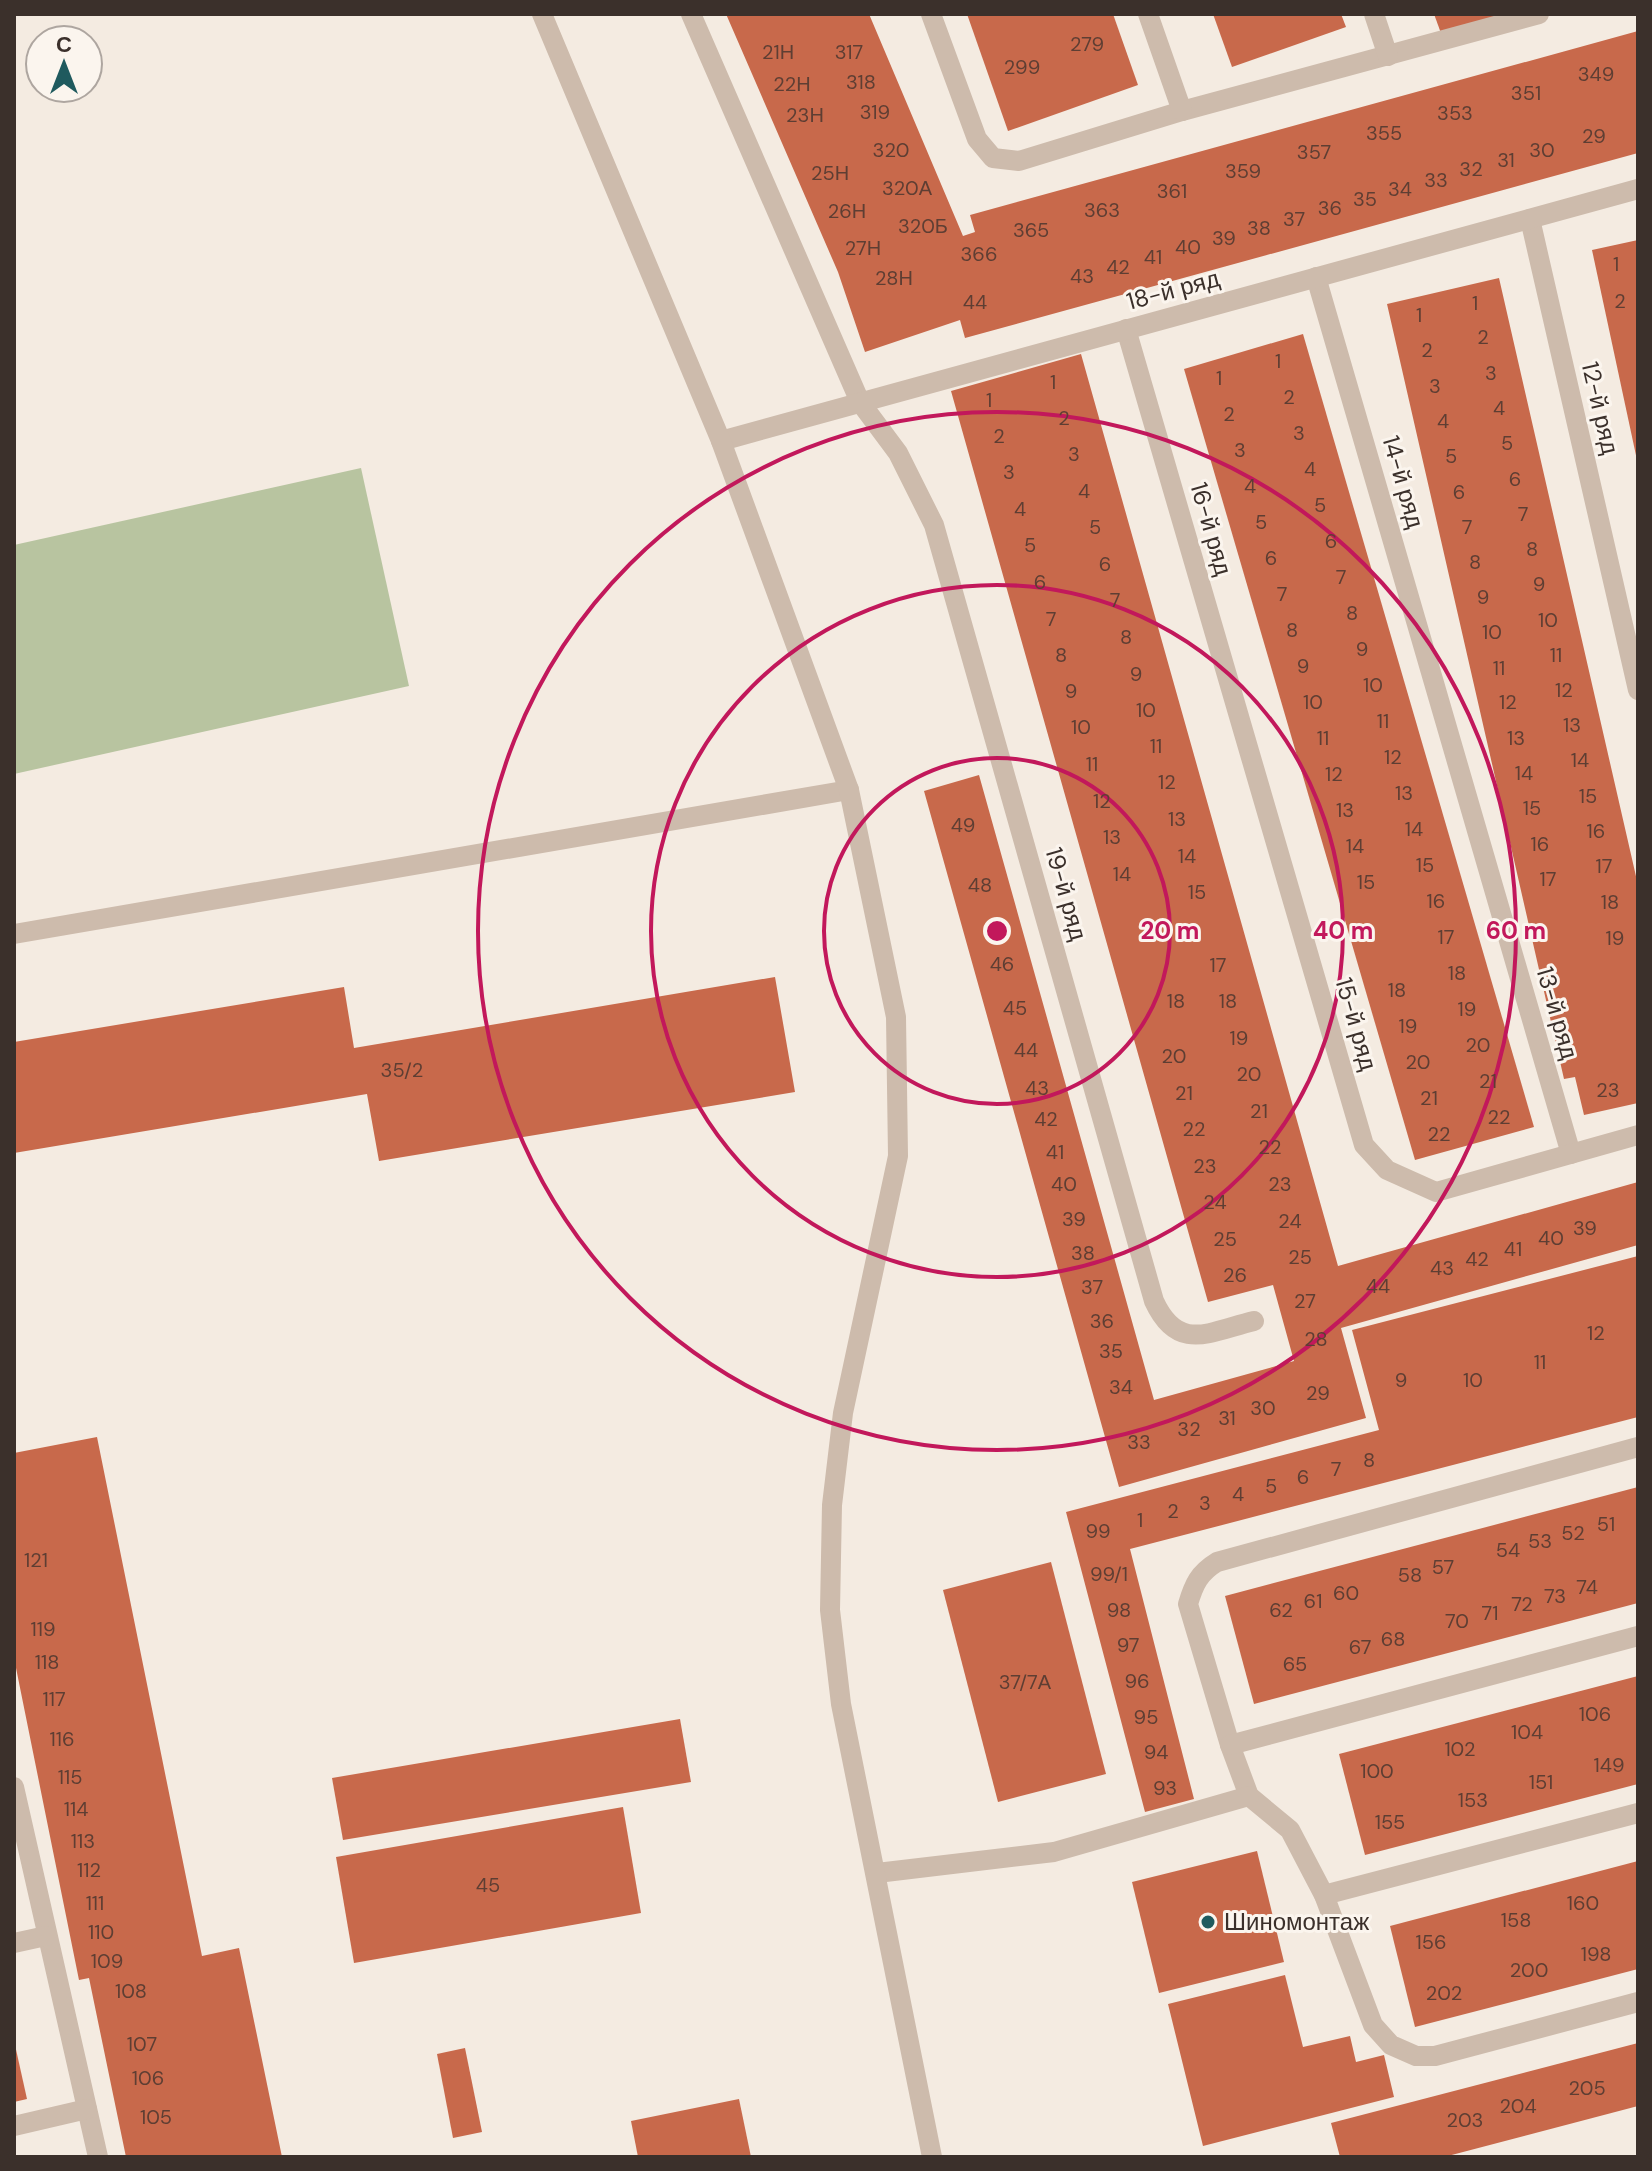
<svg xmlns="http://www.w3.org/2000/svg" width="1652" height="2171" font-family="'DM Sans',sans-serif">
  <rect width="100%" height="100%" fill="#f4ebe1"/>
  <polygon fill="#b8c4a0" points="361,468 409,686 14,774 14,545"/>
  <g fill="#c8694b">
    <polygon points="726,14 869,14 963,236 975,232 970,215 1638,31 1638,153 965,338 960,320 865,352 838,272"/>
    <polygon points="967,14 1113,14 1138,85 1008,131"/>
    <polygon points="1213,14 1341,14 1346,27 1232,67"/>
    <polygon points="1434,14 1507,14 1442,36"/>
    <polygon points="1638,240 1638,459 1637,460 1592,250"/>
    <polygon points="1499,278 1638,885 1638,1103 1584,1115 1575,1077 1564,1079 1387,304"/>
    <polygon points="1303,334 1534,1127 1415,1160 1184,369"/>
    <polygon points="1081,354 1338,1266 1638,1182 1638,1245 1341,1328 1366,1418 1119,1487 924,791 979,775 1154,1400 1294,1361 1273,1285 1208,1302 951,391"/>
    <polygon points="775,977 795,1092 379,1161 367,1094 14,1153 14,1042 344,987 354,1048"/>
    <polygon points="1638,1256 1638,1417 1130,1549 1194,1799 1145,1812 1066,1512 1379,1430 1352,1330"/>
    <polygon points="97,1437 202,1956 239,1948 282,2157 126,2157 89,1978 79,1980 14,1658 14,1453"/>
    <polygon points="1638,1487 1638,1603 1254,1704 1225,1596"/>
    <polygon points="1051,1562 1106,1774 998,1802 943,1590"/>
    <polygon points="1638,1676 1638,1784 1365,1855 1339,1754"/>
    <polygon points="680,1719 691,1782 343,1840 332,1778"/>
    <polygon points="623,1807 641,1913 354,1963 336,1857"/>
    <polygon points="1257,1851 1284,1962 1159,1993 1132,1882"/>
    <polygon points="1638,1861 1638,1969 1415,2027 1390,1926"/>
    <polygon points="1285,1975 1303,2047 1350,2036 1356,2062 1384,2055 1394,2097 1203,2146 1168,2004"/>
    <polygon points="1638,2043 1638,2106 1444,2157 1340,2157 1331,2123"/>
    <polygon points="15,2045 27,2099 14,2102 14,2046"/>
    <polygon points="465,2048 482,2132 453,2138 437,2054"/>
    <polygon points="739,2099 751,2157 638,2157 631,2121"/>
  </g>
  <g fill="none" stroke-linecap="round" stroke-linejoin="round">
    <g stroke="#cdbbac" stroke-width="20">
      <path d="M691 14 860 402 898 453 934 525 1154 1301C1178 1353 1209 1332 1254 1321"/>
      <polyline points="931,14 977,139 993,158 1019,161 1182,111 1539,14"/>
      <polyline points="1148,14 1182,111"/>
      <polyline points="1374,14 1388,56"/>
      <polyline points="1530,219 1638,690"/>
      <polyline points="1316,277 1571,1154"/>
      <polyline points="1126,329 1364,1145 1387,1170 1436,1192 1638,1135"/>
      <polyline points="721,441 1638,189"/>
      <polyline points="14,934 849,790"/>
      <path d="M1638 1447 1217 1562C1199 1573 1194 1584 1188 1604L1230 1745 1249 1796 1290 1830 1324 1895 1373 2025 1391 2045 1416 2056H1435L1638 2002"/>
      <polyline points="1230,1745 1638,1636"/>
      <polyline points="14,1787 98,2157"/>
      <polyline points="877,1873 1054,1852 1249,1796"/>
      <polyline points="1324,1895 1638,1813"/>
      <polyline points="14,1943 46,1936"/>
      <polyline points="14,2126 87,2109"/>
    </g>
    <polyline stroke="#cdbbac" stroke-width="20" points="542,14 721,441 849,790 896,1017 898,1156 843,1413 832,1505 830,1610 841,1704 932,2157"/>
  </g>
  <g fill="none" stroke="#c2185b" stroke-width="4">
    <circle cx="997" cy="931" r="173"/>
    <circle cx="997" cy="931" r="346"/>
    <circle cx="997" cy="931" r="519"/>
  </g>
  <circle fill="#1f5a5e" stroke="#fbf5ee" stroke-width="3" cx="1208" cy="1922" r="8"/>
  <g text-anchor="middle" stroke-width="6" stroke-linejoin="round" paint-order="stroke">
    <g font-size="20" fill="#5e3e33">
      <text x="1087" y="51">279</text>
      <text x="778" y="59">21Н</text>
      <text x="849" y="59">317</text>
      <text x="1022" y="74">299</text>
      <text x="1596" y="81">349</text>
      <text x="861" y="89">318</text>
      <text x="792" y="91">22Н</text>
      <text x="1526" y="100">351</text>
      <text x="875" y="119">319</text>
      <text x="1455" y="120">353</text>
      <text x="805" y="122">23Н</text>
      <text x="1384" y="140">355</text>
      <text x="1594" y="143">29</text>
      <text x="891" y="157">320</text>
      <text x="1542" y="157">30</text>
      <text x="1314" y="159">357</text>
      <text x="1506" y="167">31</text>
      <text x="1471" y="176">32</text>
      <text x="1243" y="178">359</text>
      <text x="830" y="180">25Н</text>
      <text x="1436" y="187">33</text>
      <text x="907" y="195">320А</text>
      <text x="1400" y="196">34</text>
      <text x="1172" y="198">361</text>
      <text x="1365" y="206">35</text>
      <text x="1330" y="215">36</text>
      <text x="1102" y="217">363</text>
      <text x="847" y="218">26Н</text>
      <text x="1294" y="226">37</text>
      <text x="923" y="233">320Б</text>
      <text x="1259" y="235">38</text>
      <text x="1031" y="237">365</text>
      <text x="1224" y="245">39</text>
      <text x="1188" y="254">40</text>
      <text x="863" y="255">27Н</text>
      <text x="979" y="261">366</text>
      <text x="1153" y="264">41</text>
      <text x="1616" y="271">1</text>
      <text x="1118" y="274">42</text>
      <text x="1082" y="283">43</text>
      <text x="894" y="285">28Н</text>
      <text x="1620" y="308">2</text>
      <text x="975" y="309">44</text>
      <text x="1475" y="310">1</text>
      <text x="1419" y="322">1</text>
      <text x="1483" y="344">2</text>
      <text x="1427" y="357">2</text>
      <text x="1278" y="368">1</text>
      <text x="1491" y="380">3</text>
      <text x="1219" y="385">1</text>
      <text x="1053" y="389">1</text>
      <text x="1435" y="393">3</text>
      <text x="1289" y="404">2</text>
      <text x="989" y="407">1</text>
      <text x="1499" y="415">4</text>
      <text x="1229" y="421">2</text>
      <text x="1064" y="425">2</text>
      <text x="1443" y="428">4</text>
      <text x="1299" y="440">3</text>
      <text x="999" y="443">2</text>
      <text x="1507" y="450">5</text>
      <text x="1240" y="457">3</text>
      <text x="1074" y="461">3</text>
      <text x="1451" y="463">5</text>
      <text x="1310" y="476">4</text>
      <text x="1009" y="479">3</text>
      <text x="1515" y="486">6</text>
      <text x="1250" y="493">4</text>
      <text x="1084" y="498">4</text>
      <text x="1459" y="499">6</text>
      <text x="1320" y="512">5</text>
      <text x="1020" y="516">4</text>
      <text x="1523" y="521">7</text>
      <text x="1261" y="529">5</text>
      <text x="1095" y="534">5</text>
      <text x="1467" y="534">7</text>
      <text x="1331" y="548">6</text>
      <text x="1030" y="552">5</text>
      <text x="1532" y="556">8</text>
      <text x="1271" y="565">6</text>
      <text x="1475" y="569">8</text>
      <text x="1105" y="571">6</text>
      <text x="1341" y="584">7</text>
      <text x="1040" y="589">6</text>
      <text x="1539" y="591">9</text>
      <text x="1282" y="601">7</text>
      <text x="1483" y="604">9</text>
      <text x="1115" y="607">7</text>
      <text x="1352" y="620">8</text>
      <text x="1051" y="626">7</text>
      <text x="1548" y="627">10</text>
      <text x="1292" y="637">8</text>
      <text x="1492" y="639">10</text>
      <text x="1126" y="644">8</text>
      <text x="1362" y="656">9</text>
      <text x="1061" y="662">8</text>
      <text x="1556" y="662">11</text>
      <text x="1303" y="673">9</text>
      <text x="1499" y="675">11</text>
      <text x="1136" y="681">9</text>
      <text x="1373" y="692">10</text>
      <text x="1564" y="697">12</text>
      <text x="1071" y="698">9</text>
      <text x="1313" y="709">10</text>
      <text x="1508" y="709">12</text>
      <text x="1146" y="717">10</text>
      <text x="1383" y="728">11</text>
      <text x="1572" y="732">13</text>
      <text x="1081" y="734">10</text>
      <text x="1323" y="745">11</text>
      <text x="1516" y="745">13</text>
      <text x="1156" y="753">11</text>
      <text x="1393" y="764">12</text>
      <text x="1580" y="767">14</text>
      <text x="1092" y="771">11</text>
      <text x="1524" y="780">14</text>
      <text x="1334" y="781">12</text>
      <text x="1167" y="789">12</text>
      <text x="1404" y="800">13</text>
      <text x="1588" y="803">15</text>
      <text x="1102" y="808">12</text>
      <text x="1532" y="815">15</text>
      <text x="1345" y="817">13</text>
      <text x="1177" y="826">13</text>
      <text x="963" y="832">49</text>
      <text x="1414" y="836">14</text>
      <text x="1596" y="838">16</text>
      <text x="1112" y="844">13</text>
      <text x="1540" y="851">16</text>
      <text x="1355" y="853">14</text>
      <text x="1187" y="863">14</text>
      <text x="1425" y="872">15</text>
      <text x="1604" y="873">17</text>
      <text x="1122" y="881">14</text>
      <text x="1548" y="886">17</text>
      <text x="1366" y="889">15</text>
      <text x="980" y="892">48</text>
      <text x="1197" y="899">15</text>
      <text x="1436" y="908">16</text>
      <text x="1610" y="909">18</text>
      <text x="1446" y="944">17</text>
      <text x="1615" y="945">19</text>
      <text x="1002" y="971">46</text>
      <text x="1218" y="972">17</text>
      <text x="1457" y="980">18</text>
      <text x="1397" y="997">18</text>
      <text x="1176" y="1008">18</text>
      <text x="1228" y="1008">18</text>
      <text x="1015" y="1015">45</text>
      <text x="1467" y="1016">19</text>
      <text x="1408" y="1033">19</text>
      <text x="1239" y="1045">19</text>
      <text x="1478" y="1052">20</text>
      <text x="1026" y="1057">44</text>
      <text x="1174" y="1063">20</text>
      <text x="1418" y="1069">20</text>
      <text x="402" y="1077">35/2</text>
      <text x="1249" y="1081">20</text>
      <text x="1488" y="1088">21</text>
      <text x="1037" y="1095">43</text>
      <text x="1608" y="1097">23</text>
      <text x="1184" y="1100">21</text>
      <text x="1429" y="1105">21</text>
      <text x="1259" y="1118">21</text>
      <text x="1499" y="1124">22</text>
      <text x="1046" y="1126">42</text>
      <text x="1194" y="1136">22</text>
      <text x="1439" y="1141">22</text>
      <text x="1270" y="1154">22</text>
      <text x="1055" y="1159">41</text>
      <text x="1205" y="1173">23</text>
      <text x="1064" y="1191">40</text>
      <text x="1280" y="1191">23</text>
      <text x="1215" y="1209">24</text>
      <text x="1074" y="1226">39</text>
      <text x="1290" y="1228">24</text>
      <text x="1585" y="1235">39</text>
      <text x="1551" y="1245">40</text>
      <text x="1225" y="1246">25</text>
      <text x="1513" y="1256">41</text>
      <text x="1083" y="1260">38</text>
      <text x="1300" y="1264">25</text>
      <text x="1477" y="1266">42</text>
      <text x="1442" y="1275">43</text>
      <text x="1235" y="1282">26</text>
      <text x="1378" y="1293">44</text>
      <text x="1092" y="1294">37</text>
      <text x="1305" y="1308">27</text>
      <text x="1102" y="1328">36</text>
      <text x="1596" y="1340">12</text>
      <text x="1316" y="1346">28</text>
      <text x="1111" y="1358">35</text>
      <text x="1540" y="1369">11</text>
      <text x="1401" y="1387">9</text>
      <text x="1473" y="1387">10</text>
      <text x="1121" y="1394">34</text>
      <text x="1318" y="1400">29</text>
      <text x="1263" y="1415">30</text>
      <text x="1227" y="1425">31</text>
      <text x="1189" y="1436">32</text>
      <text x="1139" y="1449">33</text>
      <text x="1369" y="1467">8</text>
      <text x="1336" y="1476">7</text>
      <text x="1303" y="1484">6</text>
      <text x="1271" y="1493">5</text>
      <text x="1238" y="1501">4</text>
      <text x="1205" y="1510">3</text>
      <text x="1173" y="1518">2</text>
      <text x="1140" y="1527">1</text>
      <text x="1606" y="1531">51</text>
      <text x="1098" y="1538">99</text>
      <text x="1573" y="1540">52</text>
      <text x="1540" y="1548">53</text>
      <text x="1508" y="1557">54</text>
      <text x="36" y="1567">121</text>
      <text x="1443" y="1574">57</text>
      <text x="1109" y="1581">99/1</text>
      <text x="1410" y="1582">58</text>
      <text x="1587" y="1594">74</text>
      <text x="1346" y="1600">60</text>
      <text x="1555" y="1603">73</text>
      <text x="1313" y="1608">61</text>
      <text x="1522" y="1611">72</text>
      <text x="1119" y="1617">98</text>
      <text x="1281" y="1617">62</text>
      <text x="1490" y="1620">71</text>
      <text x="1457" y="1628">70</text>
      <text x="43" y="1636">119</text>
      <text x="1393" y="1646">68</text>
      <text x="1128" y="1652">97</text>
      <text x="1360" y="1654">67</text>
      <text x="47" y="1669">118</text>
      <text x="1295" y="1671">65</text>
      <text x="1137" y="1688">96</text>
      <text x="1025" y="1689">37/7А</text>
      <text x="54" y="1706">117</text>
      <text x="1595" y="1721">106</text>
      <text x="1146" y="1724">95</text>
      <text x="1527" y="1739">104</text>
      <text x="62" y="1746">116</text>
      <text x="1460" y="1756">102</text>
      <text x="1156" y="1759">94</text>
      <text x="1609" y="1772">149</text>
      <text x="1377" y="1778">100</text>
      <text x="70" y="1784">115</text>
      <text x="1541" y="1789">151</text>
      <text x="1165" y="1795">93</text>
      <text x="1473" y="1807">153</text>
      <text x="76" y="1816">114</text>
      <text x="1390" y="1829">155</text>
      <text x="83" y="1848">113</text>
      <text x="89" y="1877">112</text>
      <text x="488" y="1892">45</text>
      <text x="95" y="1910">111</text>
      <text x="1583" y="1910">160</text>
      <text x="1516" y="1927">158</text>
      <text x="101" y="1939">110</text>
      <text x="1431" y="1949">156</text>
      <text x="1596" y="1961">198</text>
      <text x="107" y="1968">109</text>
      <text x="1529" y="1977">200</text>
      <text x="131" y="1998">108</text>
      <text x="1444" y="2000">202</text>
      <text x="142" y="2051">107</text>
      <text x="148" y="2085">106</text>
      <text x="1587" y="2095">205</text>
      <text x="1518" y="2113">204</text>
      <text x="156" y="2124">105</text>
      <text x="1465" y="2127">203</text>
    </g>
    <g font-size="24" fill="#3b302b" stroke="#fbf5ee">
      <text transform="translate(1173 290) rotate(-15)" y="8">18-й ряд</text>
      <text transform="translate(1600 408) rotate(77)" y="8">12-й ряд</text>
      <text transform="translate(1403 482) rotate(74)" y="8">14-й ряд</text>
      <text transform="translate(1211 529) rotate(74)" y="8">16-й ряд</text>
      <text transform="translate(1066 894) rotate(74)" y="8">19-й ряд</text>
      <text transform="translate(1557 1013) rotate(74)" y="8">13-й ряд</text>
      <text transform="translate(1356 1024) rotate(74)" y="8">15-й ряд</text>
    </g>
    <g font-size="24" fill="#3b302b" stroke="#fbf5ee" text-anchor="start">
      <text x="1224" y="1930">Шиномонтаж</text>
    </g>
  </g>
  <circle cx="997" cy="931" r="12" fill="#c2185b" stroke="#fbf5ee" stroke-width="4"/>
  <g font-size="24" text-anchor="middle" font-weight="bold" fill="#c2185b" stroke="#fbf5ee" stroke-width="6" stroke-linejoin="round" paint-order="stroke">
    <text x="1170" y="939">20 m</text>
    <text x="1343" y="939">40 m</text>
    <text x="1516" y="939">60 m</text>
  </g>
  <rect width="1652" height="2171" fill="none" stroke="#3b302b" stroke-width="32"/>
  <g transform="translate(64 64)"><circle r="38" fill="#fbf5ee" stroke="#aea6a0" stroke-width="2"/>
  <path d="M0-6L14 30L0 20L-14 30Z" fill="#1f5a5e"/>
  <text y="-12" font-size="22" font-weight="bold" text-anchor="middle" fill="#3b302b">С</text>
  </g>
</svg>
